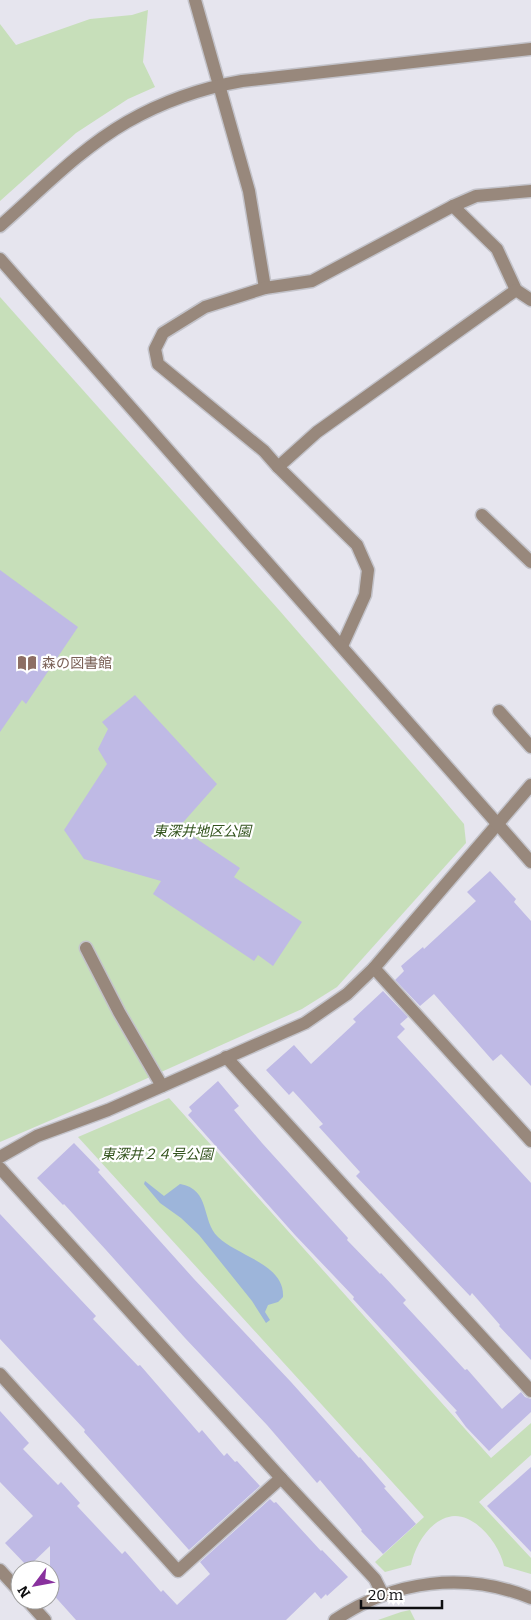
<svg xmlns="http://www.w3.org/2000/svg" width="531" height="1620" font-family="Bitter,'Noto Sans JP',serif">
  <rect width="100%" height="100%" fill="#e6e5ee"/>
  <g fill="#c7dfba">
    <polygon points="148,10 143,62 155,87 128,99 76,133 0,201 0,24 16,45 90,19 132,15"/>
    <polygon points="0,297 279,610 438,793 464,824 466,843 337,987 302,1009 121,1090 0,1142"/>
    <path d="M169 1098 491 1458 531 1423V1455L479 1502 531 1558V1574L504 1566C500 1546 478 1516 455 1516 431 1517 415 1545 411 1565L385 1572 375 1562 424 1517 78 1137Z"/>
    <polygon points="410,1610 415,1620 378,1620 401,1612"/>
  </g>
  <path fill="#9db5da" d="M145 1181 164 1196 180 1184C211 1189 201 1221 218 1237 237 1256 285 1264 283 1297L278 1302 268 1305 265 1312 270 1320 266 1323 252 1301 199 1235 181 1218 160 1203 144 1184Z"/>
  <g fill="#bfbae5">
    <polygon points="0,570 78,627 26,704 22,700 0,732"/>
    <polygon points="135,695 217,784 179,827 240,868 234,877 302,922 273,966 258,955 254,961 153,894 161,881 84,859 64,830 107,764 98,749 108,729 102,722"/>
    <polygon points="490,871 516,899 514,902 531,921 531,1086 501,1054 493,1061 434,994 420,1006 395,980 404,971 401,966 423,947 424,949 476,901 467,892"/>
    <polygon points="383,991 408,1017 400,1024 405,1029 397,1037 531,1183 531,1360 499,1326 500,1325 472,1293 470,1296 356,1176 360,1172 319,1127 323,1124 293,1091 289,1095 266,1070 294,1045 311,1064 356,1022 353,1019"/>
    <polygon points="218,1081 239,1106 234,1110 262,1143 348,1238 347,1240 380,1274 381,1273 406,1300 403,1303 465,1370 467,1369 502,1409 521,1392 525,1397 531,1399 531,1412 489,1451 466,1427 455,1412 457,1411 353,1299 354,1297 295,1235 188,1115 192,1111 189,1107"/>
    <polygon points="74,1143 100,1170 98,1172 194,1279 291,1382 359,1458 360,1457 386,1487 384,1488 416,1524 383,1554 361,1531 362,1530 320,1480 317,1483 267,1425 185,1338 106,1250 64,1204 63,1205 37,1178"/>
    <polygon points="0,1214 96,1316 93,1319 138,1366 140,1365 199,1433 202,1430 224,1456 227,1453 235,1462 237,1461 260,1486 189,1550 84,1432 85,1430 0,1339"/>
    <polygon points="0,1411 29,1443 23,1449 58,1485 61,1482 80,1503 77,1506 122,1554 125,1551 161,1592 163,1590 177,1605 210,1574 200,1562 270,1499 274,1503 276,1502 321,1551 322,1550 348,1577 327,1596 326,1594 321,1599 315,1592 286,1620 76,1620 50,1591 50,1546 28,1567 5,1543 33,1516 0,1482"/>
    <polygon points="531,1467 531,1552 487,1506"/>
  </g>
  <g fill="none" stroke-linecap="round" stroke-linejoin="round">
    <g stroke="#c3c3ca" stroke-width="15">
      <polyline id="service" points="86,948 119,1012 162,1086"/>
    </g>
    <g stroke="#c3c3ca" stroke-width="15">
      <g id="minor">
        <polyline points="195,0 249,191 265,288"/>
        <polyline points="453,206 497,249 516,290 531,300"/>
        <polyline points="278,467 317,432 516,290"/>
        <polyline points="482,515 531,562"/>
        <polyline points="342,646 365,595 368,570 357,545 278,467 264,451 158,364 155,349 163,333 205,307 265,288 312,281 453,206 476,196 531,191"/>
        <polyline points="499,711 531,747"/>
        <polyline points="374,968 531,1141"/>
        <polyline points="226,1057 531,1391"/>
        <polyline points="0,1157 37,1136 108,1110 305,1023 347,994 374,968 531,785"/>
        <polyline points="0,1168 281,1478 375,1579 383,1595"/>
        <polyline points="0,1374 178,1571 281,1478"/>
        <polyline points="0,1570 20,1592"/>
        <polyline points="27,1600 45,1620"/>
        <path d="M335 1620C394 1580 465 1571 531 1598"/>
      </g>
    </g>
    <g stroke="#c3c3ca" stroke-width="15">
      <g id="tertiary">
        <path d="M0 226C40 191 80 149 127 122 162 102 202 88 242 81L531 49"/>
        <polyline points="0,259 531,862"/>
      </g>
    </g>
    <use href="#service" stroke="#98887c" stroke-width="12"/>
    <use href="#minor" stroke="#98887c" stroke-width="12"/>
    <use href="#tertiary" stroke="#98887c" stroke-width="12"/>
  </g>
  <defs>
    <g id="library-bare" transform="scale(1.5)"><path d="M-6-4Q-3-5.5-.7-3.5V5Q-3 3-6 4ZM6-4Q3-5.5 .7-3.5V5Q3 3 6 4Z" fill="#8d6e63" stroke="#fff" stroke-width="2.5" paint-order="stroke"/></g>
  </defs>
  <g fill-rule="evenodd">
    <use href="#library-bare" x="27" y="663"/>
  </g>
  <g text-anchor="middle" stroke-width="4.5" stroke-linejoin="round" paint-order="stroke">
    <g font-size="14" fill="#785e54" stroke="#fff" text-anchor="start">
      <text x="42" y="668">森の図書館</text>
    </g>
    <g font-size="14" font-style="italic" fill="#33541e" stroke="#fff">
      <text x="202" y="836">東深井地区公園</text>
      <text x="157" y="1159">東深井２４号公園</text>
    </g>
  </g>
  <g transform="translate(35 1585) rotate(238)"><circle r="24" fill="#ffffff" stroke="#9f9f9f"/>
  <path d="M0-4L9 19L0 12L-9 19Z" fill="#89319e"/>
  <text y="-8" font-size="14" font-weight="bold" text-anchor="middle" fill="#0e0e10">N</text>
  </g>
  <path d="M361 1600v8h81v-8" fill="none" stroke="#0e0e10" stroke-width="2.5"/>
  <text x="368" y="1600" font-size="15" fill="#0e0e10" stroke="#ffffff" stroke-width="4" paint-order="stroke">20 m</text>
</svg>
